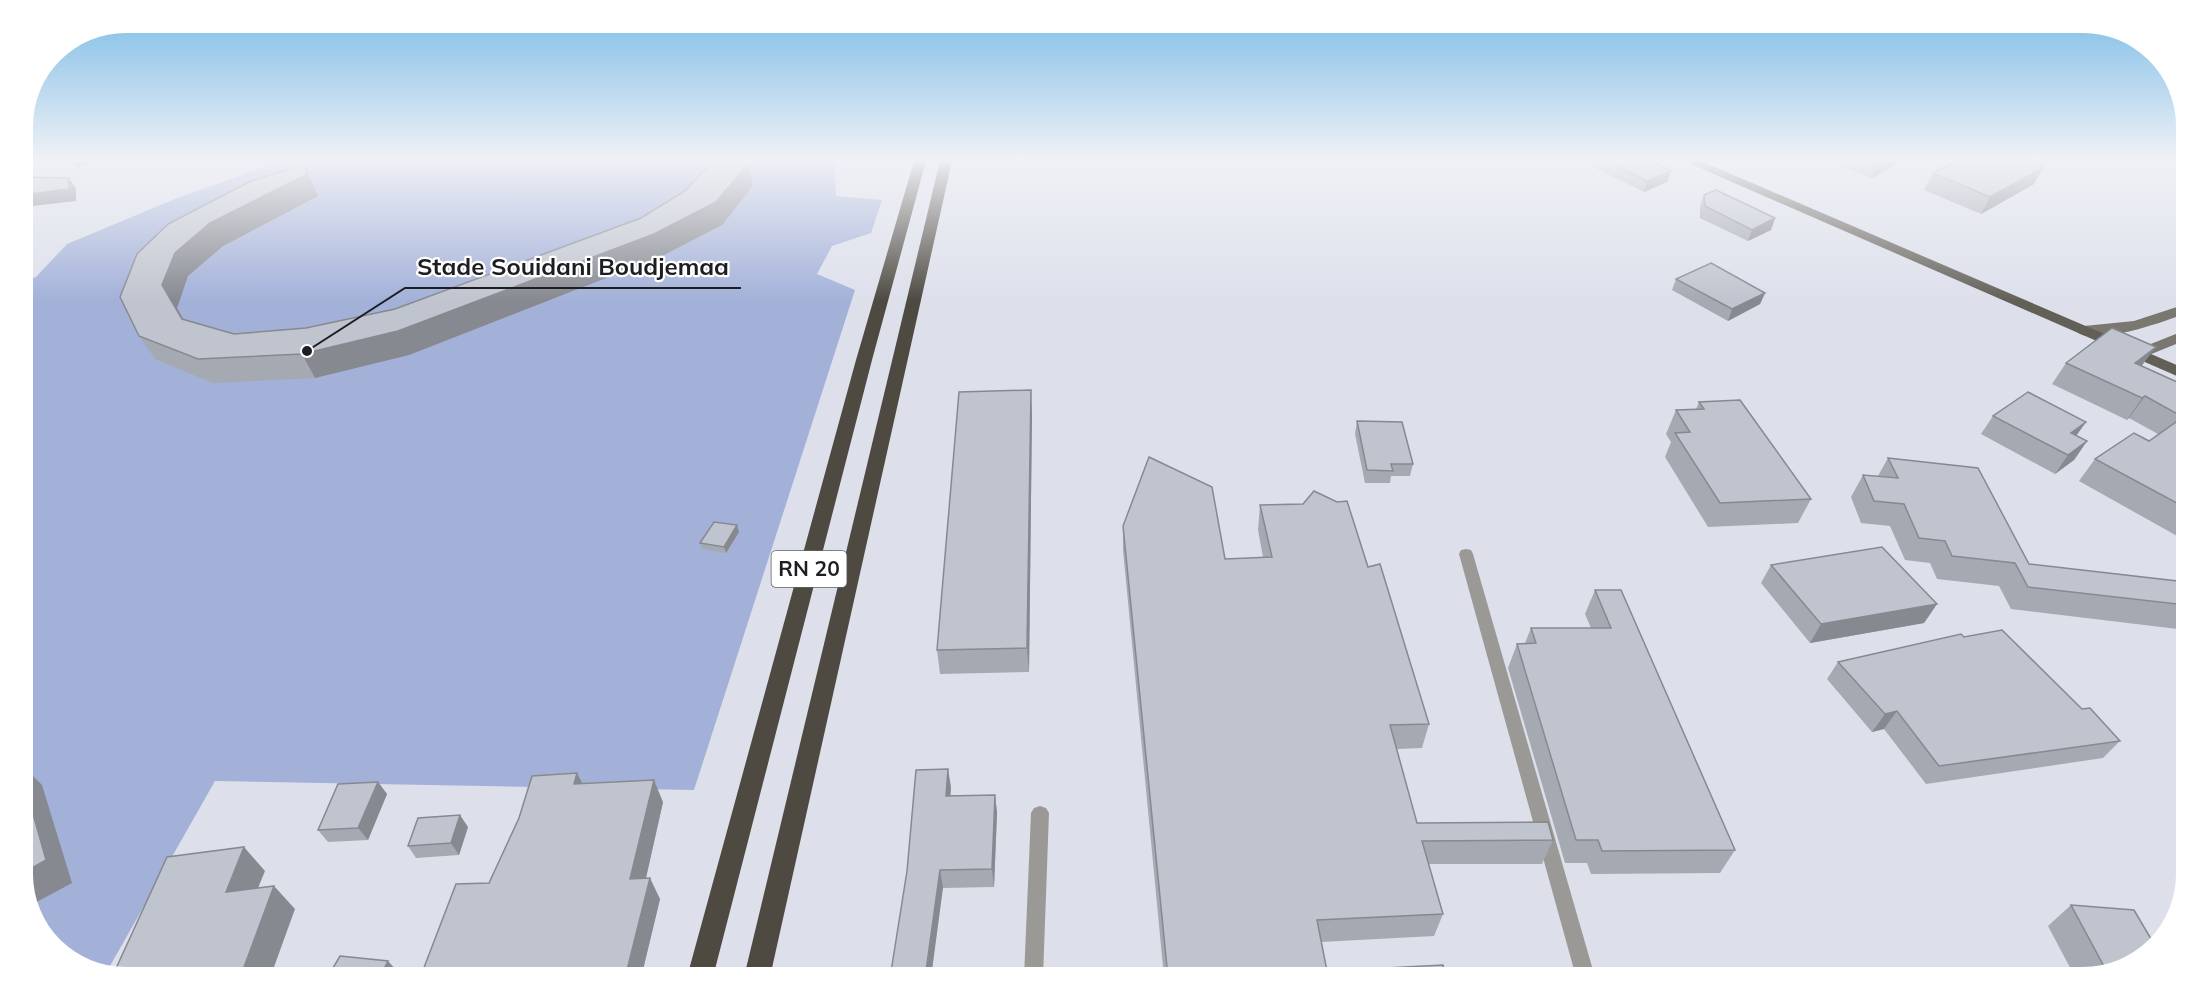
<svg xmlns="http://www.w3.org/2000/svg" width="2209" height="1000" font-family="Mulish,sans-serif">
  <rect width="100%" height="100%" fill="#dde0eb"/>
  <polygon fill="#a3b1d9" points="280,161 834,161 836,196 882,200 871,233 832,246 817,274 855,290 694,790 215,781 106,973 86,969 40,932 23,881 23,282 36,277 67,244 175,199"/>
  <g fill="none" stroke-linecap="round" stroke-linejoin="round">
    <g fill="#9b9995" fill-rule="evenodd">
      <polygon points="1466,549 1471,550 1473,554 1595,977 1576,977 1459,554 1461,550"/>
      <polygon points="1040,806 1046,808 1049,813 1043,977 1024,977 1031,813 1034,808"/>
    </g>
    <polygon fill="#9b9995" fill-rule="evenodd" points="74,161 92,161 78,168 72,164"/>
    <g fill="#7a7771" fill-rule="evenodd">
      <path d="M2186 304V313C2167 321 2091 348 2076 331L2084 326 2134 321Z"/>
      <polygon points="2186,330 2186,340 2139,359 2131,354 2133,351"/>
    </g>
    <polygon fill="#625f57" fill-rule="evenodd" points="1684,161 1701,161 2186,369 2186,380"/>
    <g fill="#4e4a42" fill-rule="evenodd">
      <polygon points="914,161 926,161 872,360 713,977 687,977 856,360"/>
      <polygon points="940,161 952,161 770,977 744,977"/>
    </g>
  </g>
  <g fill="#a5a9b1">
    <polygon points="748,161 753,186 722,225 660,257 409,355 315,378 213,383 155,359 139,336 137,254 304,165 318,196 223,246 188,276 177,308 183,319 234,334 306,328 395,309 641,218"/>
    <polygon points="1593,161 1651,161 1671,171 1667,182 1644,192 1591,166"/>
    <polygon points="1829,161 1903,161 1872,178"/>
    <polygon points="2044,167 2034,184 1981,214 1924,190 1933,173"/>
    <polygon points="1704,195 1775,218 1771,230 1748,241 1700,218 1700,207"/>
    <polygon points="1676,279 1765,293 1760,304 1728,321 1672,290"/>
    <polygon points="2066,363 2142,366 2186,386 2186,541 2079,481 2095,459 2149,441 2158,434 2129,418 2127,420 2052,384"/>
    <polygon points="1699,402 1811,499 1798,523 1708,527 1665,457 1671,442 1666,434 1676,410 1696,409"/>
    <polygon points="1032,414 1029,672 940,674 937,650"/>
    <polygon points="1993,416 2086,422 2076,436 2087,441 2074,460 2055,474 1981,434"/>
    <polygon points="1357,421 1413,464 1410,476 1391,476 1390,483 1365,483 1355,434"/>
    <polygon points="1888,458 2029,564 2186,582 2186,630 2011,609 1999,586 1937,579 1930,563 1905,560 1890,526 1861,523 1851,497 1863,475 1878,476"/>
    <polygon points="1260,505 1368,567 1429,724 1422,748 1397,749 1417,823 1553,840 1542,864 1429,864 1443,914 1434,936 1321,942 1327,971 1446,977 1164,977 1123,550 1123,526 1225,559 1263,557 1258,530"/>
    <polygon points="737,525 739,532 726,553 702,549 700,543"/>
    <polygon points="1771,565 1937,604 1924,623 1810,643 1761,583"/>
    <polygon points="1595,590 1735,850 1720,873 1591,874 1587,863 1565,863 1508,668 1517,644 1525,643 1531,628 1591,628 1585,614"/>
    <polygon points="1964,637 2082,709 2120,741 2103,758 1926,784 1884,729 1872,732 1827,679 1838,662"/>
    <polygon points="577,773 583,784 663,802 646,878 660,899 641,978 420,978"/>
    <polygon points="378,782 387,794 368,840 328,842 318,830"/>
    <polygon points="951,787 950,796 995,795 997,813 994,887 943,888 890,978"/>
    <polygon points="468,827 459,855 416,858 408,846"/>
    <polygon points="2071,905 2141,960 2083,977 2075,977 2048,926"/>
  </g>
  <g fill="#868990">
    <polygon points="1881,161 1903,161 1872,178 1879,162"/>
    <polygon points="748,164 753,186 722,225 660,257 409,355 315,378 302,354 654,234"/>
    <polygon points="304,165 318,196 223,246 188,276 177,308 196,342 162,285 175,253 210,223"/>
    <polygon points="2044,167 2034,184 1981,214 1990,197"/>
    <polygon points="1671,171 1667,182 1644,192 1647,181"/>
    <polygon points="69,178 76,189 76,201 23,207 23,195"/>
    <polygon points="1775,218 1771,230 1748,241 1752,230"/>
    <polygon points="1765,293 1760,304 1728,321 1732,309"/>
    <polygon points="2156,347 2140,368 2135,363"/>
    <polygon points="1031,390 1032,414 1029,672 1027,648"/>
    <polygon points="2145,396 2129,418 2127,420 2142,398"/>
    <polygon points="2086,422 2073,440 2058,452 2071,433"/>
    <polygon points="2087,441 2074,460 2055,474 2068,455"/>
    <polygon points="737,525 739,532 726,553 724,547"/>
    <polygon points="1937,604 1924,623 1810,643 1821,624"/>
    <polygon points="1897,711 1884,729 1872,732 1885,714"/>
    <polygon points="23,766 42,785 72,883 31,905 23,881"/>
    <polygon points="948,769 951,787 949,814 946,796"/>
    <polygon points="577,773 588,795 574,784"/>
    <polygon points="654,780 663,802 641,900 630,879"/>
    <polygon points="378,782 387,794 368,840 358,828"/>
    <polygon points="995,795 997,813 994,887 992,869"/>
    <polygon points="460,815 468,827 459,855 451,843"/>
    <polygon points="244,847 265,871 247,915 226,892"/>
    <polygon points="940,870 943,888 931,978 925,978"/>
    <polygon points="650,878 660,899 641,978 628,978 626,974"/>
    <polygon points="274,886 295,909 270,978 240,978"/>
    <polygon points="388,961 398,972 395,978 379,978"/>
  </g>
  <g fill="#c0c4ce" stroke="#868990" stroke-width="1.5">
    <polygon points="713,161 748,161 748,164 716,202 654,234 398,331 302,354 198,359 139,336 120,297 137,254 168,224 251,181 304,165 307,174 210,223 175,253 162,285 182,319 234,334 306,328 395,309 641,218 685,191"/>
    <polygon points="1608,161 1651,161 1671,171 1647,181"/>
    <polygon points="1957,161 2028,161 2044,167 1990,197 1933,173"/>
    <polygon points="23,177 69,178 69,189 23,195"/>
    <polygon points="1716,190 1775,218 1752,230 1705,206 1704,195"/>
    <polygon points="1711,263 1765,293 1732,309 1676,279"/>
    <polygon points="2112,328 2156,347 2135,363 2186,386 2186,508 2095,459 2134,433 2149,441 2183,417 2145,396 2142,398 2066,363"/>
    <polygon points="1031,390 1027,648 937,650 959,392"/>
    <polygon points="2028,392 2086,422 2071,433 2087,441 2068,455 1993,416"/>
    <polygon points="1740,400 1811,499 1720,503 1675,433 1690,432 1676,410 1704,409 1699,402"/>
    <polygon points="1357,421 1402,422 1413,464 1391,464 1393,471 1367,470"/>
    <polygon points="1149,457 1212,487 1225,559 1272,557 1260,505 1303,504 1314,491 1337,502 1347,501 1368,567 1380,564 1429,724 1390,725 1417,823 1548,822 1553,840 1422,841 1443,914 1317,920 1327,971 1443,965 1446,977 1168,977 1123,526"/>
    <polygon points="1888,458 1978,468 2029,564 2186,582 2186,605 2028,587 2015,563 1952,556 1945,541 1919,538 1904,504 1874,501 1863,475 1898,478"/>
    <polygon points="714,522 737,525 724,547 700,543"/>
    <polygon points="1882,547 1937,604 1821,624 1771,565"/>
    <polygon points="1595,590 1621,590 1735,850 1602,851 1598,840 1576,840 1517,644 1536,643 1531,628 1611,628"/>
    <polygon points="2002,630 2082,709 2090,708 2120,741 1939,766 1897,711 1885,714 1838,662 1961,634 1964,637"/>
    <polygon points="948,769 946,796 995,795 992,869 940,870 925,978 890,978 907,871 916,770"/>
    <polygon points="577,773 574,784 654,780 630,879 650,878 626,974 595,975 595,978 420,978 456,884 489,883 519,818 532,776"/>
    <polygon points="23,778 46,860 23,873"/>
    <polygon points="378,782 358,828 318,830 338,784"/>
    <polygon points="460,815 451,843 408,846 418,818"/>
    <polygon points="244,847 226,892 274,886 240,978 126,978 113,975 167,857"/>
    <polygon points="2071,905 2134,910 2154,944 2141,960 2106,970"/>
    <polygon points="340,956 388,961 379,978 327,978"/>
  </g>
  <linearGradient id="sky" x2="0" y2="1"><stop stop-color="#79bbe6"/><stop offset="0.53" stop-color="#f0f1f6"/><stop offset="1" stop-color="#f0f1f6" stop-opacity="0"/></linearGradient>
  <rect width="2209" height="301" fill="url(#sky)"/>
  <g text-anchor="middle" stroke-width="4.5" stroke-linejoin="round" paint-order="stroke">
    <rect fill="#fff" stroke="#616264" stroke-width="1.5" x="771.5" y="551" width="75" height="36" rx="4.5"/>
    <g font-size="21" font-weight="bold" fill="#1d1e22">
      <text x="809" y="576">RN 20</text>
    </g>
  </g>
  <path d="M0 0H2209V1000H0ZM126 33H2083A93 93 0 0 1 2176 126V874A93 93 0 0 1 2083 967H126A93 93 0 0 1 33 874V126A93 93 0 0 1 126 33Z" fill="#fff" fill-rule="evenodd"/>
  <path fill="none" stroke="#1d1e22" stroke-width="2" d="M307 351L405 288H741"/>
  <circle fill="#1d1e22" stroke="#fff" stroke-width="2" cx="307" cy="351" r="6"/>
  <g font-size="24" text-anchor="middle" font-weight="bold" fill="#1d1e22" stroke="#fff" stroke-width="4.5" stroke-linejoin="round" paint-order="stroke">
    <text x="573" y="275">Stade Souidani Boudjemaa</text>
  </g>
</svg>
